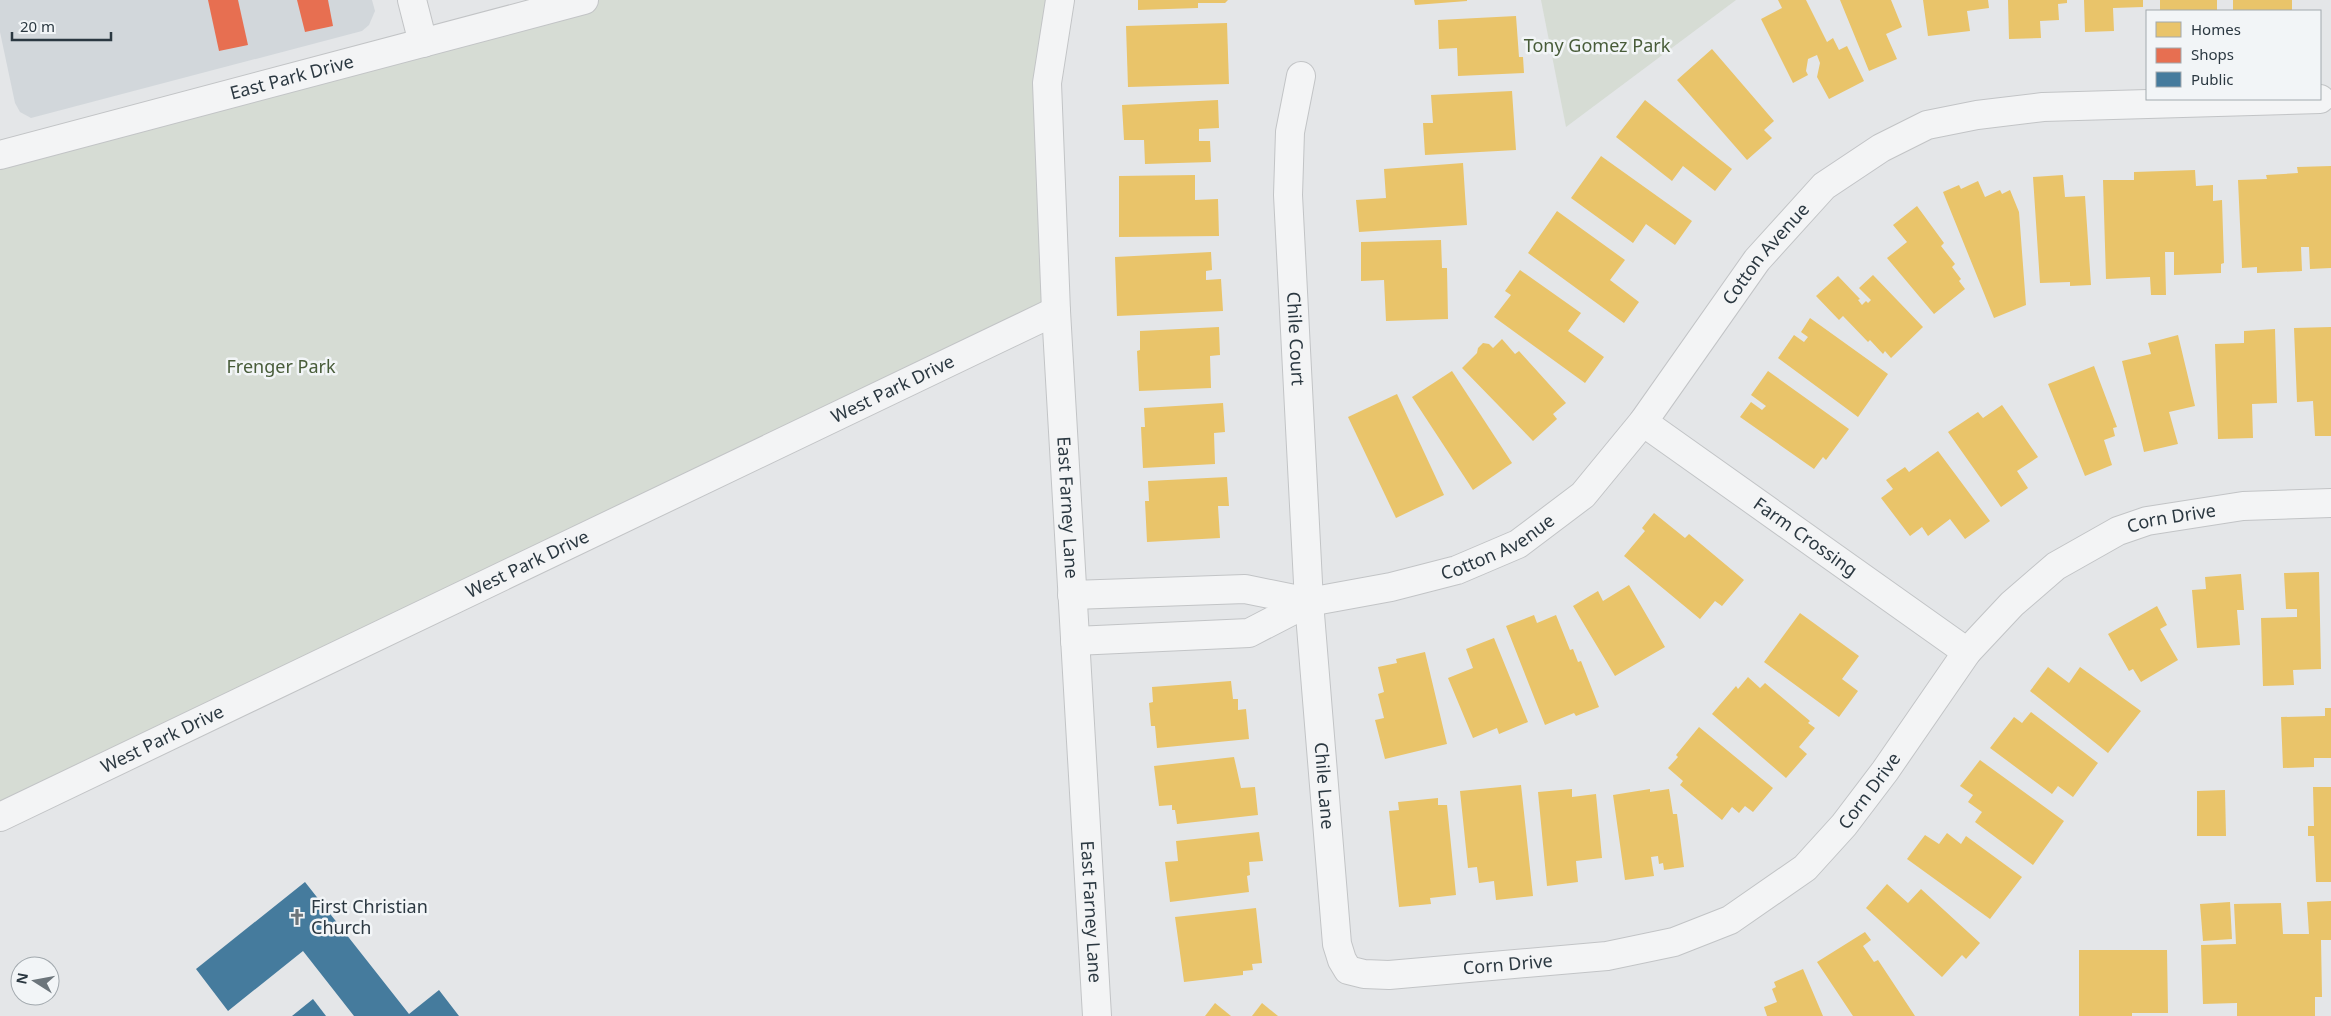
<svg xmlns="http://www.w3.org/2000/svg" width="2331" height="1016" font-family="'Noto Sans',sans-serif">
  <rect width="100%" height="100%" fill="#e4e6e8"/>
  <polygon fill="#d2d7db" points="0,0 372,0 375,11 369,25 362,31 31,118 20,112 15,103 0,32"/>
  <g fill="#d6dcd4">
    <polygon points="575,0 1060,0 1056,311 0,811 0,150"/>
    <polygon points="1541,0 1736,0 1566,127"/>
  </g>
  <g fill="#e9c46a">
    <polygon points="1138,0 1228,0 1225,3 1198,3 1198,8 1138,10"/>
    <polygon points="1414,0 1467,0 1467,1 1415,5"/>
    <polygon points="1778,0 1806,0 1827,42 1833,38 1839,50 1847,46 1864,81 1829,99 1817,77 1820,63 1817,55 1808,59 1806,71 1808,75 1793,83 1761,19 1782,8"/>
    <polygon points="1840,0 1891,0 1902,27 1886,34 1897,59 1869,71"/>
    <polygon points="1923,0 1988,0 1989,8 1967,11 1970,31 1928,36"/>
    <polygon points="2008,0 2067,0 2067,3 2058,4 2059,20 2040,21 2041,38 2009,39"/>
    <polygon points="2084,0 2143,0 2143,7 2113,8 2114,31 2085,32"/>
    <rect x="2160" y="0" width="57" height="11"/>
    <rect x="2233" y="0" width="59" height="11"/>
    <polygon points="1516,16 1519,57 1523,57 1524,73 1458,76 1457,48 1439,49 1438,20"/>
    <polygon points="1227,23 1229,84 1128,87 1126,26"/>
    <polygon points="1712,49 1774,121 1764,130 1772,138 1747,160 1677,80"/>
    <polygon points="1512,91 1516,150 1425,155 1423,123 1433,123 1431,95"/>
    <polygon points="1218,100 1219,128 1199,129 1199,141 1210,141 1211,162 1145,164 1144,140 1124,140 1122,105"/>
    <polygon points="1645,100 1732,169 1715,191 1683,166 1672,181 1616,137"/>
    <polygon points="1601,156 1692,221 1675,245 1646,224 1633,243 1571,198"/>
    <polygon points="1463,163 1467,225 1359,232 1356,200 1386,198 1384,169"/>
    <polygon points="2331,166 2331,268 2310,269 2309,247 2301,247 2302,271 2257,273 2257,267 2242,268 2238,180 2267,179 2266,175 2298,173 2297,167"/>
    <polygon points="2195,170 2196,186 2213,185 2213,201 2222,200 2224,263 2221,264 2221,273 2174,275 2174,252 2165,252 2166,295 2151,295 2150,277 2106,279 2103,180 2134,180 2134,172"/>
    <polygon points="1195,175 1195,200 1218,199 1219,236 1119,237 1119,176"/>
    <polygon points="2063,175 2065,197 2085,196 2091,285 2070,286 2070,282 2040,283 2033,177"/>
    <polygon points="1978,181 1985,197 2000,190 2002,194 2010,190 2019,212 2026,305 1994,318 1943,192 1959,185 1961,189"/>
    <polygon points="1917,206 1944,243 1941,246 1955,264 1952,267 1961,279 1959,281 1965,289 1934,314 1887,258 1907,242 1893,225"/>
    <polygon points="1557,211 1625,260 1610,280 1639,302 1624,323 1528,253"/>
    <polygon points="1441,240 1442,268 1447,268 1448,319 1386,321 1384,280 1361,281 1361,242"/>
    <polygon points="1211,252 1212,270 1206,271 1206,280 1221,279 1223,311 1117,316 1115,257"/>
    <polygon points="1520,270 1581,313 1568,331 1604,357 1585,383 1494,317 1511,295 1505,291"/>
    <polygon points="1873,275 1923,327 1891,358 1885,351 1883,354 1870,340 1868,342 1843,316 1839,320 1816,296 1838,276 1860,299 1858,300 1862,305 1866,301 1868,303 1871,300 1859,288"/>
    <polygon points="1810,318 1888,374 1858,417 1778,358 1794,335 1804,342 1808,337 1801,332"/>
    <polygon points="1219,327 1220,355 1210,356 1211,388 1139,391 1137,351 1140,350 1140,331"/>
    <polygon points="2331,327 2331,436 2315,436 2313,401 2297,402 2294,328"/>
    <polygon points="2275,329 2277,403 2252,404 2253,438 2218,439 2215,344 2244,343 2244,331"/>
    <polygon points="2178,335 2195,406 2169,412 2178,444 2144,452 2122,361 2151,354 2148,343"/>
    <polygon points="1502,339 1515,354 1519,351 1566,403 1553,414 1557,419 1533,441 1462,368 1477,353 1478,348 1483,343 1489,344 1493,348"/>
    <polygon points="2094,366 2117,427 2113,428 2115,436 2104,440 2112,465 2085,476 2048,384"/>
    <polygon points="1452,371 1512,463 1473,490 1412,397"/>
    <polygon points="1768,371 1849,429 1826,460 1823,457 1814,469 1740,417 1751,402 1762,410 1766,406 1751,395"/>
    <polygon points="1397,394 1444,495 1396,518 1348,417"/>
    <polygon points="1223,403 1225,432 1214,433 1215,464 1143,468 1141,427 1145,427 1144,408"/>
    <polygon points="2002,405 2038,457 2017,471 2028,488 2001,507 1948,432 1978,412 1983,418"/>
    <polygon points="1938,451 1990,521 1965,539 1950,519 1928,536 1922,527 1910,536 1881,498 1893,489 1886,480 1905,467 1909,472"/>
    <polygon points="1227,477 1229,506 1218,506 1220,538 1147,542 1145,501 1149,501 1148,481"/>
    <polygon points="1654,513 1685,538 1689,534 1744,580 1722,606 1715,601 1700,619 1624,556 1645,531 1642,528"/>
    <polygon points="2319,572 2321,669 2293,670 2294,685 2263,686 2261,618 2297,617 2297,609 2286,609 2284,573"/>
    <polygon points="2241,574 2244,610 2237,610 2240,645 2197,648 2192,590 2206,589 2205,577"/>
    <polygon points="1629,585 1665,647 1615,676 1573,606 1598,591 1603,601"/>
    <polygon points="2157,606 2167,625 2160,629 2178,660 2141,682 2133,669 2129,671 2108,634"/>
    <polygon points="1800,613 1859,656 1842,679 1858,691 1839,717 1764,662"/>
    <polygon points="1534,615 1537,623 1556,615 1570,650 1573,649 1578,662 1581,661 1599,707 1576,716 1574,713 1545,725 1506,626"/>
    <polygon points="1494,638 1528,722 1499,734 1497,728 1473,738 1448,678 1473,668 1466,649"/>
    <polygon points="1425,652 1447,744 1385,759 1375,720 1384,718 1378,694 1384,692 1378,667 1397,663 1396,659"/>
    <polygon points="2048,667 2069,683 2080,667 2141,711 2108,753 2030,691"/>
    <polygon points="1748,677 1760,688 1765,683 1810,721 1808,723 1815,728 1799,747 1807,754 1786,778 1712,714 1736,686 1738,689"/>
    <polygon points="1231,681 1233,699 1238,699 1238,710 1246,709 1249,739 1157,748 1155,726 1151,726 1149,703 1153,702 1152,687"/>
    <polygon points="2325,708 2331,708 2331,758 2314,758 2314,767 2283,768 2281,717 2325,716"/>
    <polygon points="2031,712 2098,763 2073,797 2058,786 2052,794 1990,748 2014,717 2022,723"/>
    <polygon points="1699,727 1773,788 1753,812 1745,806 1739,813 1732,807 1722,820 1680,785 1683,781 1668,768 1678,757 1676,755"/>
    <polygon points="1234,757 1241,788 1255,787 1258,815 1177,824 1175,810 1172,810 1172,805 1159,806 1154,766"/>
    <polygon points="1980,760 2064,821 2033,865 1975,822 1982,812 1968,802 1973,795 1960,786"/>
    <polygon points="1521,785 1533,896 1496,900 1494,881 1479,883 1477,867 1468,868 1460,791"/>
    <polygon points="2313,787 2331,787 2331,882 2316,882 2314,836 2308,836 2308,826 2314,826"/>
    <polygon points="1572,789 1572,797 1596,794 1602,858 1576,861 1578,882 1547,886 1538,792"/>
    <polygon points="1650,789 1650,792 1669,789 1673,814 1677,814 1684,867 1664,870 1663,863 1659,864 1658,856 1651,857 1654,876 1625,880 1613,795"/>
    <polygon points="2225,790 2226,836 2197,836 2197,791"/>
    <polygon points="1438,798 1438,805 1447,805 1456,895 1430,898 1431,904 1399,907 1389,811 1399,810 1398,802"/>
    <polygon points="1259,832 1263,861 1249,862 1250,875 1247,876 1249,892 1170,902 1165,862 1178,861 1176,841"/>
    <polygon points="1947,833 1961,844 1966,836 2022,877 1990,919 1907,859 1925,835 1939,844"/>
    <polygon points="1887,884 1908,903 1921,889 1980,943 1966,959 1962,955 1942,977 1866,908"/>
    <polygon points="2331,901 2331,940 2321,940 2322,997 2315,997 2315,1016 2237,1016 2237,1003 2203,1004 2201,945 2236,944 2234,904 2281,903 2283,934 2309,934 2307,902"/>
    <polygon points="2230,902 2232,939 2203,941 2200,904"/>
    <polygon points="1256,908 1262,963 1252,964 1253,970 1243,971 1243,975 1184,982 1175,917"/>
    <polygon points="1865,932 1871,940 1863,946 1874,962 1878,960 1915,1016 1853,1016 1817,962"/>
    <polygon points="2079,950 2167,950 2168,1013 2132,1013 2132,1016 2079,1016"/>
    <polygon points="1803,969 1823,1016 1767,1016 1764,1007 1777,1002 1772,989 1776,987 1774,982"/>
    <polygon points="1215,1003 1231,1016 1205,1016"/>
    <polygon points="1262,1003 1278,1016 1252,1016"/>
  </g>
  <g fill="#e76f51">
    <polygon points="208,0 238,0 248,45 219,51"/>
    <polygon points="297,0 328,0 333,26 305,32"/>
  </g>
  <g fill="#457b9d">
    <polygon points="305,882 409,1014 439,990 459,1016 354,1016 303,951 228,1011 196,969"/>
    <polygon points="313,999 326,1016 292,1016"/>
  </g>
  <g fill="none" stroke-linecap="round" stroke-linejoin="round">
    <g stroke="#c2c4c6" stroke-width="30">
      <g id="minor">
        <polyline points="412,0 423,43"/>
        <path id="s1" d="M1060 0 1047 83 1056 311 1097 1016"/>
        <path id="s2" d="M1301 76 1290 132 1288 195 1309 602 1337 944 1342 960 1348 970 1364 974 1389 975 1607 956 1674 942 1730 920 1805 868 1844 825 1885 771 1967 652 2012 604 2056 566 2118 531 2147 521 2243 506 2331 503"/>
        <path id="s3" d="M0 155 584 0"/>
        <path id="s4" d="M1643 422 1967 652"/>
        <polyline points="1072,595 1245,589 1309,602 1249,633 1075,641"/>
        <path id="s5" d="M1309 602 1391 587 1457 570 1518 544 1583 495 1643 422 1757 260 1824 186 1881 148 1927 125 1977 115 2043 107 2320 99"/>
        <path id="s6" d="M0 817 1056 311"/>
      </g>
    </g>
    <use href="#minor" stroke="#f3f4f5" stroke-width="28"/>
  </g>
  <defs>
    <g id="church-bare" transform="scale(1.35)"><path d="M-1.2-6h2.4v3.5h3.3v2.4h-3.3V6h-2.4V-.1h-3.3v-2.4h3.3Z" fill="#6c757b" stroke="#f2f5f7" stroke-width="2.5" paint-order="stroke"/></g>
  </defs>
  <g fill-rule="evenodd">
    <use href="#church-bare" x="297" y="917"/>
  </g>
  <g text-anchor="middle" stroke-width="5" stroke-linejoin="round" paint-order="stroke">
    <g font-size="18" fill="#485c39" stroke="#f2f5f7">
      <text x="1597" y="52">Tony Gomez Park</text>
      <text x="281" y="373">Frenger Park</text>
    </g>
    <g font-size="18" fill="#2b3841" stroke="#f2f5f7">
      <text dy="6" stroke="none"><textPath href="#s3" startOffset="302">East Park Drive</textPath></text>
      <text dy="6" stroke="none"><textPath href="#s5" startOffset="602">Cotton Avenue</textPath></text>
      <text dy="6" stroke="none"><textPath href="#s2" startOffset="264">Chile Court</textPath></text>
      <text dy="6" stroke="none"><textPath href="#s6" startOffset="990">West Park Drive</textPath></text>
      <text dy="6" stroke="none"><textPath href="#s1" startOffset="509">East Farney Lane</textPath></text>
      <text dy="6" stroke="none"><textPath href="#s2" startOffset="1900">Corn Drive</textPath></text>
      <text dy="6" stroke="none"><textPath href="#s4" startOffset="199">Farm Crossing</textPath></text>
      <text dy="6" stroke="none"><textPath href="#s5" startOffset="198">Cotton Avenue</textPath></text>
      <text dy="6" stroke="none"><textPath href="#s6" startOffset="585">West Park Drive</textPath></text>
      <text dy="6" stroke="none"><textPath href="#s6" startOffset="180">West Park Drive</textPath></text>
      <text dy="6" stroke="none"><textPath href="#s2" startOffset="712">Chile Lane</textPath></text>
      <text dy="6" stroke="none"><textPath href="#s2" startOffset="1480">Corn Drive</textPath></text>
      <text dy="6" stroke="none"><textPath href="#s1" startOffset="914">East Farney Lane</textPath></text>
      <text dy="6" stroke="none"><textPath href="#s2" startOffset="1060">Corn Drive</textPath></text>
    </g>
    <g font-size="18" fill="#2b3841" stroke="#f2f5f7" text-anchor="start">
      <text x="311" y="913">First Christian<tspan x="311" dy="21">Church</tspan></text>
    </g>
  </g>
  <rect x="2146" y="10" width="175" height="90" fill="#f2f5f7" stroke="#a2a9ae"/>
  <rect x="2156" y="22" width="25" height="15" fill="#e9c46a" stroke="#a2a9ae"/>
  <text x="2191" y="35" font-size="15" fill="#2b3841">Homes</text>
  <rect x="2156" y="48" width="25" height="15" fill="#e76f51" stroke="#a2a9ae"/>
  <text x="2191" y="60" font-size="15" fill="#2b3841">Shops</text>
  <rect x="2156" y="72" width="25" height="15" fill="#457b9d" stroke="#a2a9ae"/>
  <text x="2191" y="85" font-size="15" fill="#2b3841">Public</text>
  <g transform="translate(35 981) rotate(281)"><circle r="24" fill="#f2f5f7" stroke="#a2a9ae"/>
  <path d="M0-4L9 19L0 12L-9 19Z" fill="#6c757b"/>
  <text y="-8" font-size="14" font-weight="bold" text-anchor="middle" fill="#2b3841">N</text>
  </g>
  <path d="M12 32v8h99v-8" fill="none" stroke="#2b3841" stroke-width="2.5"/>
  <text x="20" y="32" font-size="15" fill="#2b3841" stroke="#f2f5f7" stroke-width="4" paint-order="stroke">20 m</text>
</svg>
